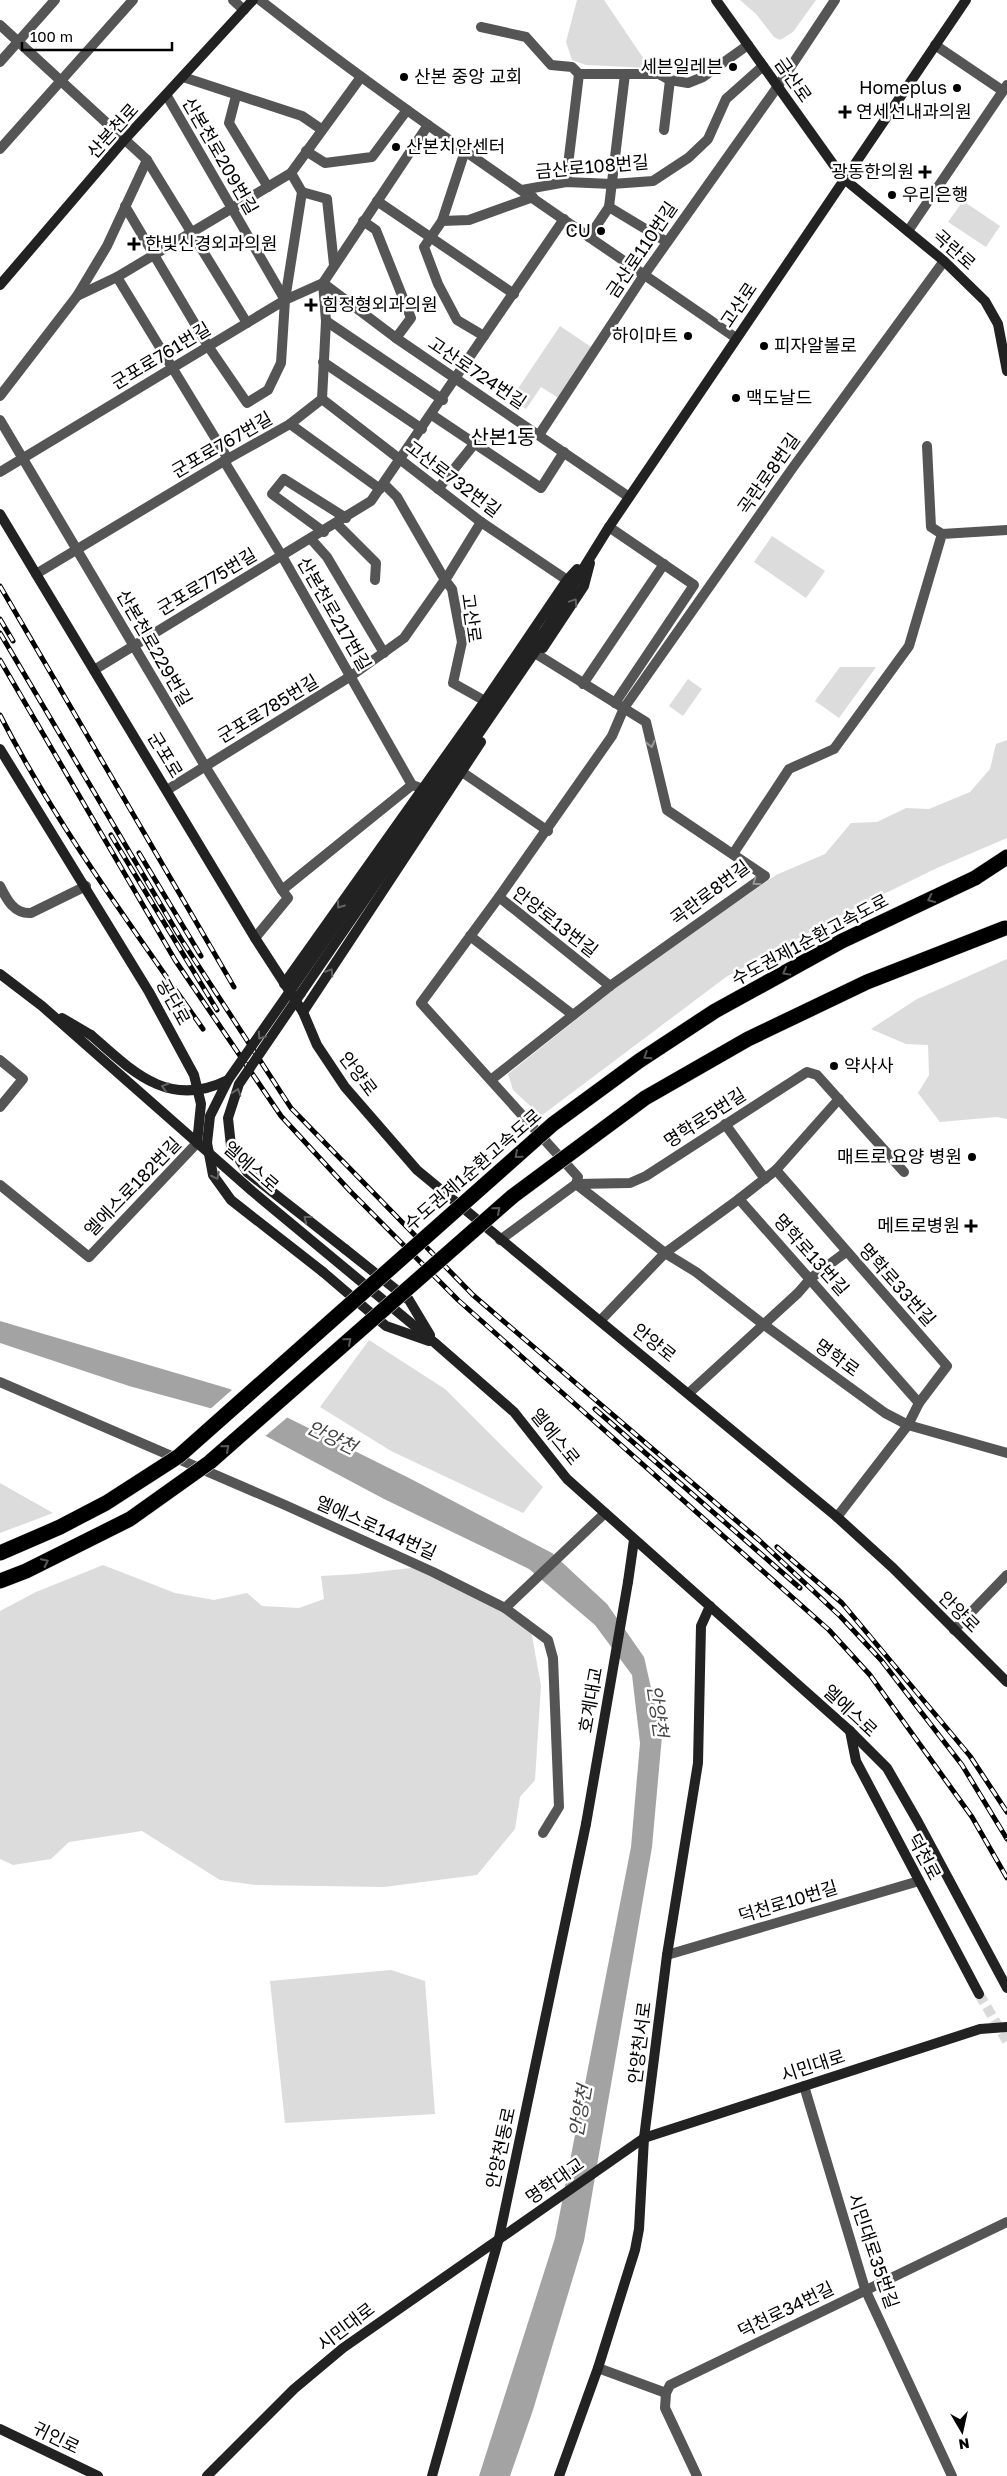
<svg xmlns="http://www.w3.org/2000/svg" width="1007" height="2476" font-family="'Golos Text','Noto Sans KR',sans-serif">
  <rect width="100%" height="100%" fill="#fff"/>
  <g fill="#dcdcdc">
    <polygon points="577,0 604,0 650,68 586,65 572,60 566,42"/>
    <polygon points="740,0 816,0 793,32 780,40 774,37 756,14"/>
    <polygon points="963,201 1000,226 986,247 948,222"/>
    <polygon points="560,326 594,349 560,399 541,387 526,409 511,399"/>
    <polygon points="772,536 825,571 806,598 754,562"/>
    <polygon points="840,667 876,667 839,718 815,701"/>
    <polygon points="688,679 702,689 683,716 669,706"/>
    <polygon points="1007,740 1007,838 937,868 851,910 726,977 541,1116 513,1090 508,1074 618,986 707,923 776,875 825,854 851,823 877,822 906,808 929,809 970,792 990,769 996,744"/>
    <polygon points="1007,959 1007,1119 997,1117 940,1122 918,1093 929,1075 928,1045 906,1044 871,1029 917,999"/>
    <polygon points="369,1340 445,1389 543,1487 523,1513 391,1451 320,1407"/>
    <polygon points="0,1483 53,1513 0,1533"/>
    <polygon points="103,1565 175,1593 214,1600 247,1593 262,1606 299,1608 324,1599 321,1576 356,1574 421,1567 529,1619 541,1686 535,1780 520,1797 515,1829 477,1875 384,1887 255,1885 220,1880 142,1831 69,1842 51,1859 13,1865 0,1859 0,1611 36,1592"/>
    <polygon points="391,1970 425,1981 435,2114 285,2123 270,1981"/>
  </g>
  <polygon fill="#a3a3a3" points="0,1321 230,1389 411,1479 552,1553 607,1604 644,1657 662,1736 652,1847 584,2241 533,2410 510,2476 479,2476 555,2238 631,1847 640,1743 632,1675 595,1625 529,1569 384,1499 217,1410 129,1386 0,1343"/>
  <polygon fill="#fff" points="234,1388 289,1416 263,1438 208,1411"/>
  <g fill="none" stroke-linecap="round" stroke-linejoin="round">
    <polyline stroke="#d9d9d9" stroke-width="10" stroke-dasharray="10 5" stroke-linecap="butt" points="979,1994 1007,2041"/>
    <g stroke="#dbdbdb" stroke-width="16">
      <polyline id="highway" points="975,878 1007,857"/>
    </g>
    <g stroke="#555" stroke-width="10">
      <polyline points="233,0 244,10"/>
      <path d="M260 0C413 120 576 227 736 338"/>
      <polyline points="0,25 147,160 247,323"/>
      <polyline points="481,27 526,37 551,65 572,67 579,74 659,74 670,80 688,83 703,77 748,45"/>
      <polyline points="935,45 1003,91"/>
      <polyline points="0,62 55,0"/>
      <polyline points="625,74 609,207 667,242"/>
      <polyline points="183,77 302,116 321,129"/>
      <polyline points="167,96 285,300"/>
      <polyline points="236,96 229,123 268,187"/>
      <polyline points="664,130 670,80"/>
      <polyline points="0,149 133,0"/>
      <polyline points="306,151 325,163 372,157 407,110"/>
      <polyline points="566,182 579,74"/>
      <polyline points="522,190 566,182 612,184 653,181 688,158 708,139 726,99 763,66"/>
      <polyline points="302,192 327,199 334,265"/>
      <polyline points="377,201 514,294"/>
      <polyline points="125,206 208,346 247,403 268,390 281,363 285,300 302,192 291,173"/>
      <polyline points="363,221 376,230 411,318 396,338"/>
      <polyline points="442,221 465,151"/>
      <polyline points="908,231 1007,85"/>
      <polyline points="589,237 609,207"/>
      <polyline points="117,277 228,459"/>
      <polyline points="323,283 396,338 629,497"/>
      <polyline points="77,296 117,277 291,173 361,77"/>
      <polyline points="326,321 443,400"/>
      <polyline points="484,336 457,320 438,284 424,247 442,221 469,220 533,197"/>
      <polyline points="323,362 422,429"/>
      <polyline points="0,396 77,296 107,246 147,160"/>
      <polyline points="322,399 481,522 567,580"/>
      <polyline points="432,415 541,488 564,452"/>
      <polyline points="0,420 205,766 282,890"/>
      <polyline points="290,424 380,489"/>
      <polyline points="539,435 644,275 778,86 835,0"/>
      <polyline points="927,446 931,527 942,534"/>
      <polyline points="224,461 282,556 412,785"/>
      <polyline points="0,472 285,300 323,283 428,125"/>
      <polyline points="384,484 397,497 445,580 452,589 462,642 453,683 485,701"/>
      <polyline points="438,489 475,443"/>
      <polyline points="337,524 376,563 375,580"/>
      <polyline points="609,527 694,585 615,703"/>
      <polyline points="324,532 272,494 284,479 346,518"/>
      <polyline points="311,539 327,557 384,653"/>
      <polyline points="36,574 224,461 290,424 322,399 326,321 323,283"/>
      <polyline points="94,670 371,501 564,219"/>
      <polyline points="583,684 664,564"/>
      <polyline points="462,772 548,831"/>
      <polyline points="167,790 351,676 404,638 449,574 481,522"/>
      <polyline points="733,854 789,769 834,749 909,646 942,534 1007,530"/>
      <path d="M0 886C7 900 14 914 31 913L86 886"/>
      <polyline points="499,897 612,736 624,708 794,466 944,261"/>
      <polyline points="470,936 573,1015"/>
      <polyline points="255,938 288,898 282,890 412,785 418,787"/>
      <polyline points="0,1060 23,1079 0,1107"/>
      <polyline points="492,1079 610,986 765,876 667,810 646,722 538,655"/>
      <polyline points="725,1124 765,1179"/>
      <polyline points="776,1170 947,1366 919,1403 908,1425 837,1517"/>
      <polyline points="576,1184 665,1253 696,1272 763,1324 885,1413 908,1425 1007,1453"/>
      <polyline points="576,1184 630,1183 646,1176 807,1072 817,1075 904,1172"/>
      <polyline points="0,1185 89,1257 197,1143"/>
      <polyline points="739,1199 776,1170 839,1099"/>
      <polyline points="500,1240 576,1184 578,1177 421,1003 499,897 610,986"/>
      <polyline points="600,1321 665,1253 739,1199 919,1403"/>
      <polyline points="0,1382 285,1505 433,1572 505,1608 548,1640 553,1658 559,1807 543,1833"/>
      <polyline points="689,1393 798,1293 811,1278 846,1252"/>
      <polyline points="505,1608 605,1513"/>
      <polyline points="954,1630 1007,1575"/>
      <polyline points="667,1955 919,1881"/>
      <polyline points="804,2086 865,2289 952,2476"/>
      <polyline points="598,2368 666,2393"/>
      <polyline points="697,2476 665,2408 666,2393 670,2385 1007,2222"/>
    </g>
    <g stroke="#222" stroke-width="10">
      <polyline points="716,0 843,178 944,261 985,301 998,324 1007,371"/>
      <polyline points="0,285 125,139 253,0"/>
      <polyline points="0,514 255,938 303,1012 317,1045 345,1087 417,1170 837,1517 893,1568 1007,1682"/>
      <polyline points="543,648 584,586 590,563"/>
      <polyline points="0,749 149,992 194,1075 201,1104 197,1143"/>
      <polyline points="0,974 42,1006 252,1191 435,1343 514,1412 567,1479 850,1731 887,1768 918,1822 1007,1988"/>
      <polyline points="284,984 485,701 567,580 577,569"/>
      <polyline points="301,993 541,643 544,632 609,527 966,0"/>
      <polyline points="303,1012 481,742"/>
      <polyline points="62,1018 91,1035"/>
      <polyline points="345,1249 409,1300 430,1335"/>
      <polyline points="323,1272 386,1326 429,1341"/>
      <polyline points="628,1582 634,1540"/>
      <polyline points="850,1731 856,1761 979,1994"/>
      <polyline points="0,2429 98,2476"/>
      <polyline points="207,2476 294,2389 343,2348 644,2138 980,2029 1007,2027"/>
      <polyline points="432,2476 499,2238 586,1824"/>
      <polyline points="559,2476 598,2368 635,2250 639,2229 644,2138 667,1955 698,1763 701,1626 710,1606"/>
    </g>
    <use href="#highway" stroke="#000" stroke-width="15"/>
    <g stroke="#000" stroke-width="5">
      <g id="rail">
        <polyline points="0,586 234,987"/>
        <polyline points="0,619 13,641"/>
        <polyline points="0,633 181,939 291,1108 473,1295 759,1540 840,1616 881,1660 962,1765 1007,1839"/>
        <polyline points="0,660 175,960 281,1116 350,1191 458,1300 829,1630 870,1675 972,1817 1007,1878"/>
        <path d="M0 715C57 826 132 927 203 1029"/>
        <polyline points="111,835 217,1010"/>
        <polyline points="139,853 201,956"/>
        <polyline points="595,1409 800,1588"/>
        <polyline points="777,1547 842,1603 970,1756 1007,1812"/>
      </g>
    </g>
    <use href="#rail" stroke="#fff" stroke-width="3" stroke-dasharray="9" stroke-linecap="butt"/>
    <g stroke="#dbdbdb" stroke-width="16" stroke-linecap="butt">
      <g id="highway-bridge">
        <polyline points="0,1553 60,1527 106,1503 179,1456 553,1124 639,1061 715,1011 842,941 975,878"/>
        <polyline points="0,1581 26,1571 130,1519 210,1462 513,1196 645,1098 748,1039 867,982 1005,928"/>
      </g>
    </g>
    <g stroke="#222" stroke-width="10">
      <polyline points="301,993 239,1084 228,1118 231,1146 247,1172 345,1249"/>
      <path d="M91 1035C134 1073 169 1109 228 1080"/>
      <polyline points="323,1272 231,1200 213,1175 207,1143 210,1116 228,1080 535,640 544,632"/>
      <polyline points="586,1824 628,1582"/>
    </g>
    <use href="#highway-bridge" stroke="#000" stroke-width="15"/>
  </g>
  <defs><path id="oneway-chevron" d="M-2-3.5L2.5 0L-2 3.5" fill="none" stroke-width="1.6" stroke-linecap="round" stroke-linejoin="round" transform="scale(1.25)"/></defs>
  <g stroke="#646464">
    <use href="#oneway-chevron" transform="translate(574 602) rotate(-56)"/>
    <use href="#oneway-chevron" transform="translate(340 905) rotate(126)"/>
    <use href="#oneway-chevron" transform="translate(330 972) rotate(-57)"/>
    <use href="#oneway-chevron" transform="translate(261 1036) rotate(125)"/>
    <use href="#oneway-chevron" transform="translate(165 1087) rotate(-163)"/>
    <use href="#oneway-chevron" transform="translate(237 1092) rotate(-71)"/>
    <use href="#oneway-chevron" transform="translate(216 1176) rotate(63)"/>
    <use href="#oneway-chevron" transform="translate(307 1219) rotate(-142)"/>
  </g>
  <g stroke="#999">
    <use href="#oneway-chevron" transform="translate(651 744) rotate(77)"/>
    <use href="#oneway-chevron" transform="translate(756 882) rotate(145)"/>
  </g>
  <g stroke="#595959">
    <use href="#oneway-chevron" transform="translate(931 899) rotate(155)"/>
    <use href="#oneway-chevron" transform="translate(786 972) rotate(151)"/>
    <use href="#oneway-chevron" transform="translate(647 1056) rotate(147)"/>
    <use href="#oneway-chevron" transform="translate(518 1155) rotate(139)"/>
    <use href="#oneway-chevron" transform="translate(497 1210) rotate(-41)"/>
    <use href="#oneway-chevron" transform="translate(348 1341) rotate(-41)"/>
    <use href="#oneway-chevron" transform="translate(226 1448) rotate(-41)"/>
    <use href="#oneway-chevron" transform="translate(45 1562) rotate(-26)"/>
  </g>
  <g fill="#000" stroke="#fff" stroke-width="2">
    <circle cx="733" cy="67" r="5"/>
    <circle cx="404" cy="77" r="5"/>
    <circle cx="957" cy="88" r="5"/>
    <path d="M842.5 104.5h5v5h5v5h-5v5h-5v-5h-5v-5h5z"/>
    <circle cx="396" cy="147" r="5"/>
    <path d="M922.5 164.5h5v5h5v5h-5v5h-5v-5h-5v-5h5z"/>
    <circle cx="892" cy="195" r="5"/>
    <circle cx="601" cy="231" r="5"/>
    <path d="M131.5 236.5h5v5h5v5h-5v5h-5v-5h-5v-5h5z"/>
    <path d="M308.5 297.5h5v5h5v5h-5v5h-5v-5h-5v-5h5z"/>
    <circle cx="688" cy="336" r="5"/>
    <circle cx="764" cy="346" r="5"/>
    <circle cx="736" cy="398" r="5"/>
    <circle cx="834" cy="1066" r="5"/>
    <circle cx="972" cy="1157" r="5"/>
    <path d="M968.5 1218.5h5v5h5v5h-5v5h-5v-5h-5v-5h5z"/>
  </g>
  <g text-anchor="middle" stroke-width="5" stroke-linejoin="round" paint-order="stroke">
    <g font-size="18" fill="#000" stroke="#fff" text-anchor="start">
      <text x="723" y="73" text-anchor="end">세븐일레븐</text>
      <text x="414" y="83">산본 중앙 교회</text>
      <text x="947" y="94" text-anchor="end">Homeplus</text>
      <text x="856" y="118">연세선내과의원</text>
      <text x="406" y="153">산본치안센터</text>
      <text x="914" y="178" text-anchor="end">광동한의원</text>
      <text x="902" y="201">우리은행</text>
      <text x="591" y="237" text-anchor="end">CU</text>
      <text x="145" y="250">한빛신경외과의원</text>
      <text x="322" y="311">힘정형외과의원</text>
      <text x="678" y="342" text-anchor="end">하이마트</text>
      <text x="774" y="352">피자알볼로</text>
      <text x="746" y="404">맥도날드</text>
      <text x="844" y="1072">약사사</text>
      <text x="962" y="1163" text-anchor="end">매트로 요양 병원</text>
      <text x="960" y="1232" text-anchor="end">메트로병원</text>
    </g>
    <g font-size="18" fill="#000" stroke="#fff">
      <text transform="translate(793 80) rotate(55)" y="6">금산로</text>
      <text transform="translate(113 131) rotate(-48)" y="6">산본천로</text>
      <text transform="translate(220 156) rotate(60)" y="6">산본천로209번길</text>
      <text transform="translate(592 167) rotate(-5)" y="6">금산로108번길</text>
      <text transform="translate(642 250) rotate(-56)" y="6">금산로110번길</text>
      <text transform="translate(954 250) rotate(42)" y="6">곡란로</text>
      <text transform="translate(739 305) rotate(-56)" y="6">고산로</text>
      <text transform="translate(161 356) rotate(-31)" y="6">군포로761번길</text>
      <text transform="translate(477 373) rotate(34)" y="6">고산로724번길</text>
      <text transform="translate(222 445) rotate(-30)" y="6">군포로767번길</text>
      <text transform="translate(769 474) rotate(-55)" y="6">곡란로8번길</text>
      <text transform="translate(453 479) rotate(37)" y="6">고산로732번길</text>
      <text transform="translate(207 582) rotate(-31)" y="6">군포로775번길</text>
      <text transform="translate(334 614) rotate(60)" y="6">산본천로217번길</text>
      <text transform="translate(471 618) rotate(82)" y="6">고산로</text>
      <text transform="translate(154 648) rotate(60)" y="6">산본천로229번길</text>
      <text transform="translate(268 709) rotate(-31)" y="6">군포로785번길</text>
      <text transform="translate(165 755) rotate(59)" y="6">군포로</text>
      <text transform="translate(710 893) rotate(-37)" y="6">곡란로8번길</text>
      <text transform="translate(555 922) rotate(38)" y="6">안양로13번길</text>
      <text transform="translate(810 940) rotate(-28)" y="6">수도권제1순환고속도로</text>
      <text transform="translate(173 1002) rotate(61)" y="6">공단로</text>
      <text transform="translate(358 1074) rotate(53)" y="6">안양로</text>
      <text transform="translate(705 1118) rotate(-33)" y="6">명학로5번길</text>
      <text transform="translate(251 1167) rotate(41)" y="6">엘에스로</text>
      <text transform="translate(473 1170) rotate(-41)" y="6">수도권제1순환고속도로</text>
      <text transform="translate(133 1187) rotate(-46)" y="6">엘에스로182번길</text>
      <text transform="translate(811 1255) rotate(48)" y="6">명학로13번길</text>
      <text transform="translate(897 1285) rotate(48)" y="6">명학로33번길</text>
      <text transform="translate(654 1343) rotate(39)" y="6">안양로</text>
      <text transform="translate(837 1358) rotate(36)" y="6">명학로</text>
      <text transform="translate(555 1437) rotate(51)" y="6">엘에스로</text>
      <text transform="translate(376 1528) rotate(24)" y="6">엘에스로144번길</text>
      <text transform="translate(959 1612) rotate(45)" y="6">안양로</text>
      <text transform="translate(591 1700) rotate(-80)" y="6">호계대교</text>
      <text transform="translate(850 1711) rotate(43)" y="6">엘에스로</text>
      <text transform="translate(924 1857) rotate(62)" y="6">덕천로</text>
      <text transform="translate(788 1902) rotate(-17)" y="6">덕천로10번길</text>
      <text transform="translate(640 2043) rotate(-83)" y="6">안양천서로</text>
      <text transform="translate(813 2066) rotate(-18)" y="6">시민대로</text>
      <text transform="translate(501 2148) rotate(-78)" y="6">안양천동로</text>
      <text transform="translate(555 2181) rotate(-35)" y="6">명학대교</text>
      <text transform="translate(873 2251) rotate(71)" y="6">시민대로35번길</text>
      <text transform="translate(786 2310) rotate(-26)" y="6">덕천로34번길</text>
      <text transform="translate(346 2327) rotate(-37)" y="6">시민대로</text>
      <text transform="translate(56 2438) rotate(26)" y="6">귀인로</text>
    </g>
    <g font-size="19" font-style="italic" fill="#444" stroke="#fff">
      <text transform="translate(332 1437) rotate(26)" y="7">안양천</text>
      <text transform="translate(658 1711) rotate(82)" y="7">안양천</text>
      <text transform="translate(580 2111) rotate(-80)" y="7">안양천</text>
    </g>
    <g font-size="20" fill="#000" stroke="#fff">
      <text x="503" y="444">산본1동</text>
    </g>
  </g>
  <g transform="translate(962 2431) rotate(171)" stroke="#ffffff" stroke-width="4" paint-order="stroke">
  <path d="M0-4L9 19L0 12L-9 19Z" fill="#000000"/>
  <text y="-8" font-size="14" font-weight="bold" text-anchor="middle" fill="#000000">N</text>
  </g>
  <path d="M22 42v8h150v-8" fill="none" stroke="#000000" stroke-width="2.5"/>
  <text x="30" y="42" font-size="15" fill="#000000" stroke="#ffffff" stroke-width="4" paint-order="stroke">100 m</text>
</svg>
